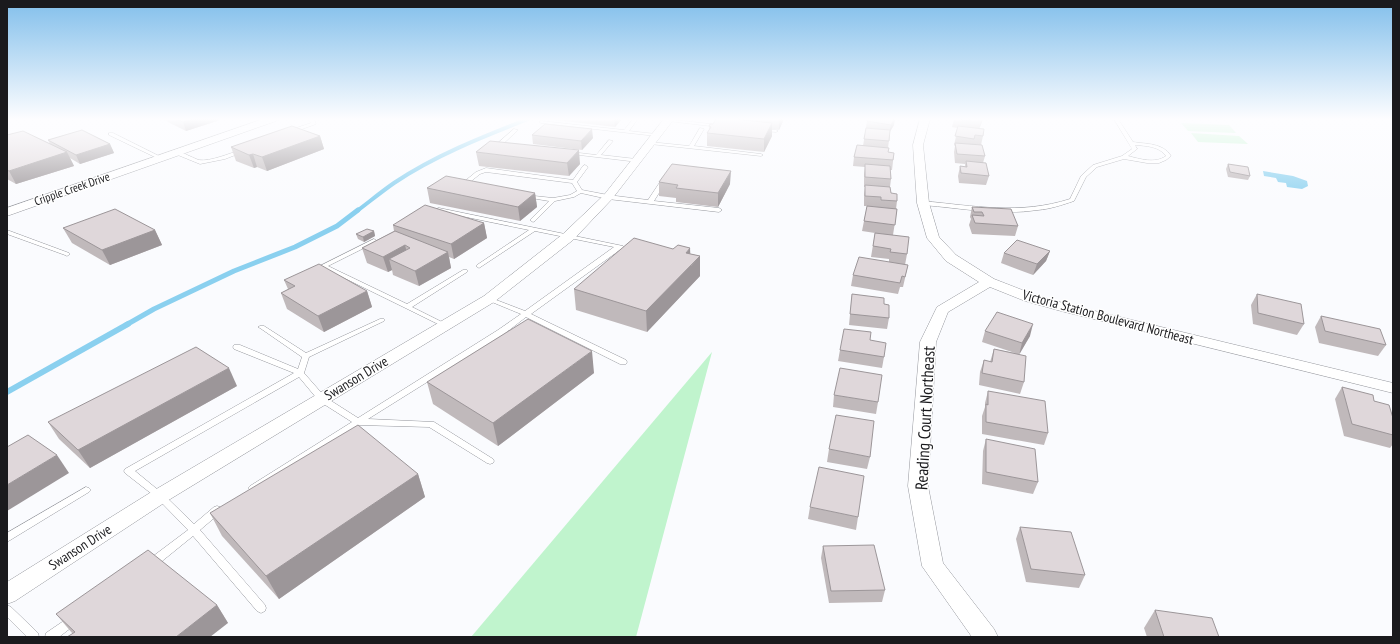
<svg xmlns="http://www.w3.org/2000/svg" width="1400" height="644" font-family="'PT Sans Narrow',sans-serif">
  <rect width="100%" height="100%" fill="#fafbfe"/>
  <g fill="#c0f4cd">
    <polygon points="1181,123 1229,125 1236,133 1188,131"/>
    <polygon points="1191,133 1239,136 1248,144 1198,142"/>
    <polygon points="712,352 636,637 471,637"/>
  </g>
  <polygon fill="#8ad0ef" points="1263,171 1293,176 1307,181 1308,186 1302,189 1287,187 1286,183 1278,182 1276,178 1264,176"/>
  <g fill="none" stroke-linecap="round" stroke-linejoin="round">
    <path stroke="#8ad0ef" stroke-width="4" d="M357 211C369 202 381 192 394 183 434 156 482 137 528 119"/>
    <polyline stroke="#8ad0ef" stroke-width="5" points="126,325 154,309 234,271 295,247 337,226 358,210"/>
    <polyline stroke="#8ad0ef" stroke-width="6" points="7,392 128,324"/>
    <g stroke="#95979d" stroke-width="1">
      <g id="service">
        <polygon points="308,119 314,119 316,124 294,132 290,132 290,130 311,123"/>
        <polygon points="633,119 637,120 629,131 656,134 658,135 656,136 541,123 539,122 541,121 624,130"/>
        <polygon points="666,119 719,125 721,126 719,127 668,121 666,121"/>
        <path d="M1114 119H1118L1133 142C1146 144 1163 143 1171 156L1166 160 1159 163H1147L1124 159 1097 167 1086 177 1074 201C1062 205 1050 209 1038 210 1000 216 961 208 923 205L920 203 923 201C974 206 1020 215 1070 199L1081 176 1093 165 1122 156 1132 149ZM1135 145C1146 146 1159 146 1166 156 1155 164 1140 159 1128 156L1137 149Z"/>
        <polygon points="700,128 704,129 694,146 761,154 763,155 761,156 650,144 648,143 650,142 689,146"/>
        <polygon points="514,129 518,130 504,143 507,144 507,146 498,145 498,143"/>
        <polygon points="762,129 776,130 778,131 776,132 764,131 762,131"/>
        <polygon points="109,133 113,133 163,158 159,159 109,135"/>
        <polygon points="609,140 613,141 601,155 636,159 638,160 638,162 571,154 569,153 571,152 596,155"/>
        <path d="M241 150H243V152L225 159 200 164 173 153C179 149 192 158 199 160 210 162 230 153 241 150Z"/>
        <polygon points="585,165 588,167 577,182 582,190 608,195 648,200 662,179 664,178 667,180 654,201 719,208 722,210 719,212 608,199 581,193 574,197 555,201 535,221 533,222 530,220 549,201 525,197 525,195 553,198 570,195 577,191 572,183 486,172 480,174 465,186 461,186 460,185 476,172 486,168 573,180 583,166"/>
        <polygon points="439,208 623,246 624,247 623,248 621,249 531,314 626,360 627,362 626,364 620,364 526,317 504,334 368,419 434,422 493,459 494,461 493,463 490,464 487,463 429,427 359,425 256,490 253,491 250,490 248,488 250,486 352,422 319,401 299,377 135,471 163,494 194,524 214,507 217,506 220,507 222,510 220,513 200,530 265,605 266,608 265,611 261,613 257,611 193,536 156,566 152,567 148,566 147,563 148,560 188,530 157,498 125,473 124,471 125,469 294,373 234,349 233,347 234,345 240,345 298,369 302,357 260,328 258,327 260,326 264,326 306,353 380,319 384,319 385,320 384,321 309,357 304,373 325,397 358,418 498,330 521,314 487,300 486,299 487,298 491,298 525,311 614,247 535,231 479,268 476,266 477,265 529,230 437,211 437,209"/>
        <polygon points="7,230 69,253 70,254 67,256 65,255 7,234"/>
        <polygon points="374,239 377,241 376,242 328,266 407,304 463,270 467,270 468,271 467,272 412,307 448,325 446,326 442,326 320,266"/>
        <polygon points="86,487 89,488 91,490 89,492 7,542 7,533"/>
        <polygon points="7,605 11,607 38,633 39,637 27,637 7,617"/>
        <polygon points="72,616 76,618 77,621 76,624 59,637 45,637 46,633 68,618"/>
      </g>
    </g>
    <g stroke="#95979d" stroke-width="1">
      <g id="minor">
        <polygon points="263,119 278,119 276,121 7,216 7,208"/>
        <polygon points="664,119 674,119 612,199 573,240 494,302 167,501 15,601 7,604 7,582 153,491 484,296 563,234 604,195"/>
        <polygon points="920,119 930,119 923,145 929,203 939,237 956,255 994,279 1035,295 1070,305 1393,383 1393,393 1061,311 1025,301 990,287 948,312 936,342 928,486 943,563 994,629 998,637 972,637 922,566 908,486 920,342 937,307 979,282 946,261 927,238 917,203 913,145"/>
      </g>
    </g>
    <use href="#service" fill="#fff" fill-rule="evenodd"/>
    <use href="#minor" fill="#fff" fill-rule="evenodd"/>
  </g>
  <g fill="#c0b9bb">
    <polygon points="162,119 219,119 220,120 186,131"/>
    <polygon points="547,119 622,119 615,127"/>
    <polygon points="716,119 784,119 779,130 772,129 772,136 764,152 707,146 707,133 709,131 709,126 713,124"/>
    <polygon points="954,119 983,119 979,129 983,136 981,145 973,144 985,156 983,163 989,176 986,185 959,183 958,176 960,166 965,167 965,164 955,163 954,152 955,146 954,145 958,128 952,127"/>
    <polygon points="867,121 894,125 890,132 888,148 888,152 894,153 892,170 890,170 891,179 890,187 891,193 897,201 896,209 897,209 893,235 907,254 905,265 908,265 903,287 900,287 898,294 851,286 853,275 889,262 889,259 871,257 875,233 862,231 867,206 864,206 864,194 865,187 864,187 864,174 865,167 853,166 854,157 863,146"/>
    <polygon points="7,135 50,144 48,140 110,144 114,153 80,164 70,158 74,166 16,184 7,179"/>
    <polygon points="532,135 593,138 582,150 533,144"/>
    <polygon points="320,136 324,149 267,171 257,167 254,168 236,161 231,147"/>
    <polygon points="476,152 580,164 569,176 479,166"/>
    <polygon points="1228,164 1250,176 1248,180 1228,177 1226,169"/>
    <polygon points="659,182 730,184 718,207 676,202 676,198 659,196"/>
    <polygon points="427,188 535,193 537,207 520,221 430,203"/>
    <polygon points="972,207 1018,226 1015,236 972,234 969,225 971,219 970,217"/>
    <polygon points="484,223 487,238 454,259 449,257 451,268 419,286 393,275 392,270 388,272 367,263 362,248 394,231 393,225"/>
    <polygon points="63,228 155,230 162,245 110,265 72,243"/>
    <polygon points="374,231 375,236 364,242 358,239 356,234"/>
    <polygon points="1050,251 1046,261 1033,275 1001,263 1004,253"/>
    <polygon points="691,254 700,256 700,276 647,332 576,310 574,289"/>
    <polygon points="284,280 367,291 372,307 324,332 287,309 281,293 288,289"/>
    <polygon points="852,294 884,304 889,318 887,329 849,325"/>
    <polygon points="1257,294 1304,324 1297,335 1253,324 1251,305"/>
    <polygon points="1321,316 1386,345 1378,356 1319,343 1315,327"/>
    <polygon points="985,331 1030,336 1019,354 1024,382 1020,394 979,385 980,372 984,360 990,362 994,349 1015,353 982,342"/>
    <polygon points="870,340 884,357 882,368 838,361 840,350"/>
    <polygon points="594,373 498,446 433,404 427,382"/>
    <polygon points="237,386 90,468 59,439 48,422"/>
    <polygon points="1342,387 1374,401 1393,418 1393,444 1390,448 1344,436 1335,399"/>
    <polygon points="988,391 1048,433 1044,445 982,434 982,416 985,407 985,403"/>
    <polygon points="834,395 878,402 876,414 833,407"/>
    <polygon points="986,439 1038,482 1033,494 982,484 983,451"/>
    <polygon points="829,449 870,457 867,469 827,462"/>
    <polygon points="418,474 425,497 279,599 222,536 210,513"/>
    <polygon points="810,507 858,517 856,530 808,519"/>
    <polygon points="1020,527 1085,575 1079,588 1026,582 1016,539"/>
    <polygon points="823,546 885,590 882,602 829,603 821,558"/>
    <polygon points="217,605 228,623 72,633 56,614"/>
    <polygon points="1155,610 1219,637 1147,637 1144,628"/>
  </g>
  <g fill="#9c9699">
    <polygon points="192,119 219,119 220,120 186,131 183,122"/>
    <polygon points="614,119 622,119 615,127"/>
    <polygon points="779,119 784,119 779,130"/>
    <polygon points="894,119 895,119 894,125 889,133 891,125"/>
    <polygon points="982,119 983,119 982,122 979,129"/>
    <polygon points="772,123 772,136 764,152 764,139"/>
    <polygon points="592,129 593,138 582,150 581,141"/>
    <polygon points="320,136 324,149 267,171 262,157"/>
    <polygon points="110,144 114,153 80,164 76,155"/>
    <polygon points="579,150 580,164 569,176 567,163"/>
    <polygon points="67,152 74,166 16,184 9,171"/>
    <polygon points="253,154 257,167 254,168 249,155"/>
    <polygon points="731,171 730,184 718,207 718,193"/>
    <polygon points="535,193 537,207 520,221 518,207"/>
    <polygon points="484,223 487,238 454,259 451,244"/>
    <polygon points="155,230 162,245 110,265 102,250"/>
    <polygon points="374,231 375,236 364,242 363,237"/>
    <polygon points="405,245 409,261 389,259 392,270 388,272 383,257"/>
    <polygon points="690,248 691,266 700,256 700,276 647,332 646,311 686,253"/>
    <polygon points="1050,251 1046,261 1033,275 1037,264"/>
    <polygon points="448,252 451,268 419,286 415,271"/>
    <polygon points="367,291 372,307 324,332 318,316"/>
    <polygon points="1033,324 1030,336 1019,355 1022,343"/>
    <polygon points="592,351 594,373 498,446 493,423"/>
    <polygon points="229,368 237,386 90,468 78,450"/>
    <polygon points="57,455 69,473 7,511 7,485"/>
    <polygon points="418,474 425,497 279,599 266,576"/>
    <polygon points="217,605 228,623 210,637 176,637"/>
  </g>
  <g fill="#dfd7da" stroke="#9c9699">
    <polygon points="176,119 192,119 183,122"/>
    <polygon points="716,119 734,119 772,123 764,139 707,133 711,127 709,126 710,124 713,124"/>
    <polygon points="868,119 894,119 891,125 867,121"/>
    <polygon points="959,119 970,119 969,121"/>
    <polygon points="545,124 592,129 581,141 532,135"/>
    <polygon points="292,126 320,136 262,157 253,154 249,155 231,147"/>
    <polygon points="958,126 984,129 983,136 975,135 974,139 955,136"/>
    <polygon points="866,128 890,130 889,141 864,139"/>
    <polygon points="82,130 110,144 76,155 48,140"/>
    <polygon points="23,131 67,152 9,171 7,170 7,135"/>
    <polygon points="490,141 579,150 567,163 476,152"/>
    <polygon points="955,143 982,145 985,156 957,154"/>
    <polygon points="857,145 889,148 888,152 894,153 893,160 854,157"/>
    <polygon points="966,161 986,163 989,176 961,173 960,166 967,167"/>
    <polygon points="672,164 731,171 718,193 676,188 678,185 659,182"/>
    <polygon points="865,164 890,166 891,179 865,177"/>
    <polygon points="1228,164 1248,167 1250,176 1230,172"/>
    <polygon points="446,176 535,193 518,207 427,188"/>
    <polygon points="865,185 890,187 891,193 897,194 897,201 881,200 881,197 865,196"/>
    <polygon points="425,205 484,223 451,244 393,225"/>
    <polygon points="867,206 897,209 895,225 864,221"/>
    <polygon points="972,207 1011,209 1018,226 975,223 972,215 984,216 982,212 974,212"/>
    <polygon points="115,209 155,230 102,250 63,228"/>
    <polygon points="367,229 374,231 363,237 356,234"/>
    <polygon points="395,231 448,252 415,271 389,259 410,248 405,245 383,257 362,248"/>
    <polygon points="875,233 909,237 907,254 890,252 891,249 873,246"/>
    <polygon points="634,238 673,249 678,245 690,248 686,253 700,256 646,311 574,289"/>
    <polygon points="1017,240 1050,251 1037,264 1004,253"/>
    <polygon points="859,257 908,265 905,277 902,276 900,283 853,275"/>
    <polygon points="319,264 367,291 318,316 281,293 295,286 284,280"/>
    <polygon points="852,294 884,298 884,304 889,305 889,318 850,314"/>
    <polygon points="1257,294 1301,304 1304,324 1258,313"/>
    <polygon points="997,312 1033,324 1022,343 985,331"/>
    <polygon points="1321,316 1380,329 1386,345 1325,331"/>
    <polygon points="528,319 592,351 493,423 427,382"/>
    <polygon points="844,329 871,332 870,340 886,343 884,357 840,350"/>
    <polygon points="196,347 229,368 78,450 48,422"/>
    <polygon points="994,349 1026,356 1024,382 982,373 984,360 992,362"/>
    <polygon points="840,368 882,375 878,402 834,395"/>
    <polygon points="1342,387 1373,395 1374,401 1389,405 1393,418 1393,435 1352,424"/>
    <polygon points="988,391 1045,401 1048,433 986,422 986,404 988,405"/>
    <polygon points="836,415 874,421 870,457 829,449"/>
    <polygon points="358,425 418,474 266,576 210,513"/>
    <polygon points="28,435 57,455 7,485 7,447"/>
    <polygon points="986,439 1035,449 1038,482 986,472"/>
    <polygon points="819,467 864,476 858,517 810,507"/>
    <polygon points="1020,527 1071,532 1085,575 1031,569"/>
    <polygon points="874,545 885,590 831,591 823,546"/>
    <polygon points="148,550 217,605 176,637 67,637 75,632 56,614"/>
    <polygon points="1155,610 1212,618 1219,637 1164,637"/>
  </g>
  <linearGradient id="sky" x2="0" y2="1"><stop stop-color="#82bfeb"/><stop offset="0.57" stop-color="#fdfdff"/><stop offset="1" stop-color="#fdfdff" stop-opacity="0"/></linearGradient>
  <rect width="1400" height="209" fill="url(#sky)"/>
  <g text-anchor="middle" stroke-width="3" stroke-linejoin="round" paint-order="stroke">
    <g font-size="12" fill="#1a1a1d" stroke="#fff">
      <text transform="translate(72 189) rotate(-19)" y="4">Cripple Creek Drive</text>
    </g>
    <g font-size="14" fill="#1a1a1d" stroke="#fff">
      <text transform="translate(1108 317) rotate(15)" y="5">Victoria Station Boulevard Northeast</text>
      <text transform="translate(356 378) rotate(-31)" y="5">Swanson Drive</text>
      <text transform="translate(80 547) rotate(-33)" y="5">Swanson Drive</text>
    </g>
    <g font-size="17" fill="#1a1a1d" stroke="#fff">
      <text transform="translate(925 418) rotate(-87)" y="6">Reading Court Northeast</text>
    </g>
  </g>
  <rect width="1400" height="644" fill="none" stroke="#1a1a1d" stroke-width="16"/>
</svg>
